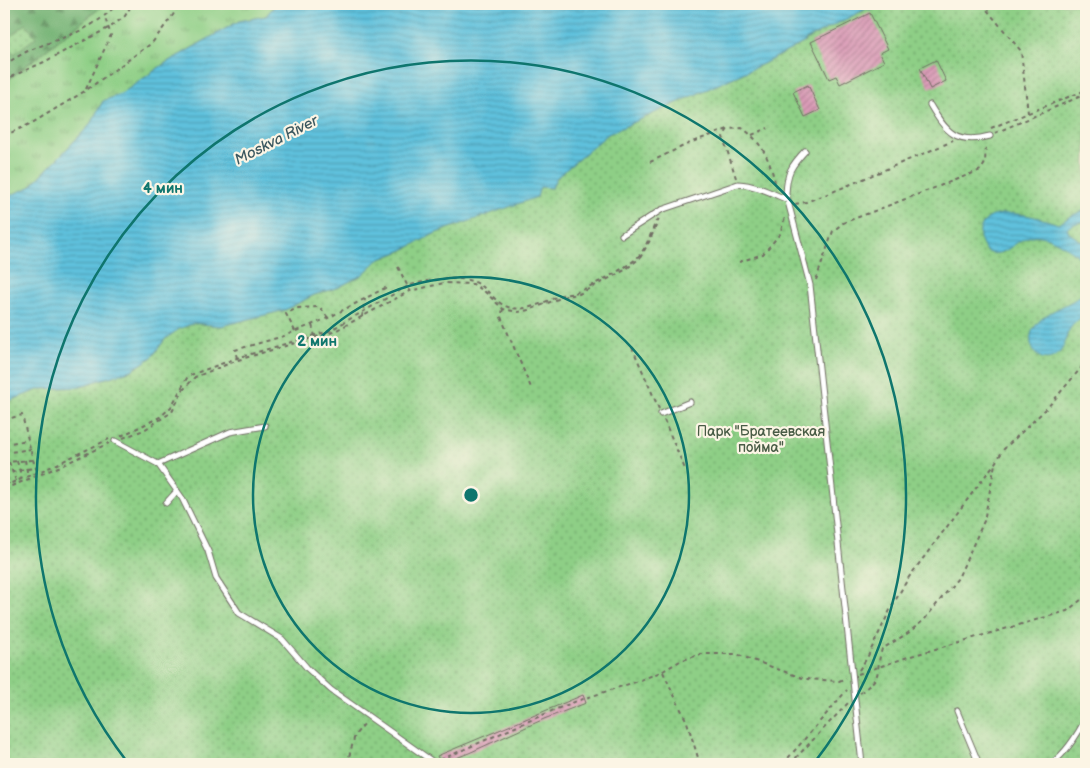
<svg xmlns="http://www.w3.org/2000/svg" width="1090" height="768" font-family="'Balsamiq Sans',sans-serif">
  <defs>
    <pattern id="grass-tufts" width="24" height="20" patternUnits="userSpaceOnUse" patternTransform="scale(1.25)"><rect width="24" height="20" fill="#8ecf86"/><path d="M3 7l-1-3M5 7V3M7 7l1-3M15 17l-1-3M17 17v-4M19 17l1-3" fill="none" stroke="#74a86e"/></pattern>
    <pattern id="forest-firs" width="22" height="20" patternUnits="userSpaceOnUse" patternTransform="scale(1.25)"><rect width="22" height="20" fill="#72b273"/><path d="M5 1l3.5 6h-7zM16 11l3.5 6h-7z" fill="#5e915f"/></pattern>
    <pattern id="park-dots" width="8" height="8" patternUnits="userSpaceOnUse" patternTransform="scale(1.25)"><rect width="8" height="8" fill="#8ecf86"/><path d="M2 2h.1M6 6h.1" fill="none" stroke="#74a86e" stroke-width="1.8" stroke-linecap="round"/></pattern>
    <pattern id="water-rules" width="6" height="5" patternUnits="userSpaceOnUse" patternTransform="scale(1.25)"><rect width="6" height="5" fill="#5fc1dd"/><path d="M0 2.5h6" fill="none" stroke="#4f9db3"/></pattern>
    <pattern id="building-hatch" width="6" height="6" patternUnits="userSpaceOnUse" patternTransform="scale(1.25)"><rect width="6" height="6" fill="#da9cb7"/><path d="M-1 1l2-2M0 6l6-6M5 7l2-2" fill="none" stroke="#b17f95"/></pattern>
  </defs>
  <rect width="100%" height="100%" fill="#fcf5e5"/>
  <filter id="ink" filterUnits="userSpaceOnUse"><feTurbulence type="fractalNoise" baseFrequency=".02" numOctaves="2"/><feDisplacementMap in="SourceGraphic" scale="10" xChannelSelector="R" yChannelSelector="G"/><feConvolveMatrix kernelMatrix="1 2 1 2 8 2 1 2 1" color-interpolation-filters="sRGB"/></filter>
  <filter id="wash" filterUnits="userSpaceOnUse"><feTurbulence type="fractalNoise" baseFrequency=".0096" numOctaves="4" result="noise"/><feDisplacementMap in="SourceGraphic" scale="20" xChannelSelector="R" yChannelSelector="G"/><feGaussianBlur stdDeviation="1.12" result="paint"/><feColorMatrix in="noise" values="0 0 0 0 0 0 0 0 0 0 0 0 0 0 0 0 0 1.4 0 .05"/><feComposite in="paint" operator="in"/></filter>
  <g filter="url(#wash)">
    <rect width="100%" height="100%" fill="#f3e9cf"/>
    <polygon fill="url(#grass-tufts)" stroke="#5c7d58" points="105,4 165,4 174,6 175,4 276,4 266,16 239,21 164,64 121,94 103,101 89,126 30,187 11,195 4,194 4,83"/>
    <polygon fill="url(#forest-firs)" stroke="#4e6e4f" points="4,4 105,4 4,83"/>
    <g fill="url(#park-dots)" stroke="#5c7d58">
      <polygon points="882,4 1086,4 1086,764 4,764 4,403 40,389 77,387 132,370 152,357 165,339 179,329 194,323 221,326 285,310 314,295 339,287 362,275 378,260 403,250 436,233 500,210 540,187 552,188 556,178 608,134 763,64 805,42 805,40 868,8 870,9"/>
      <polygon points="26,24 36,37 14,54 4,41"/>
    </g>
    <g fill="url(#water-rules)" stroke="#457684">
      <polygon points="276,4 882,4 869,10 868,8 805,40 805,42 763,64 608,134 556,178 552,188 540,187 537,197 436,233 403,250 378,260 362,275 339,287 314,295 285,310 221,326 194,323 179,329 165,339 152,357 132,370 77,387 40,389 4,403 4,194 11,195 30,187 89,126 103,101 121,94 164,64 239,21 266,16"/>
      <path d="M1086 210V221L1074 224 1067 228 1069 233 1086 244V263C1073 251 1046 230 1028 237 1013 242 1003 260 986 251 981 243 977 234 982 225 994 204 1039 217 1058 224L1075 214Z"/>
      <path d="M1086 290V313C1082 317 1076 321 1072 326 1065 334 1066 346 1059 353 1040 371 1023 343 1034 328 1046 308 1072 307 1086 290Z"/>
    </g>
    <g id="blocks">
      <g fill="url(#building-hatch)">
        <polygon points="870,13 888,49 880,53 884,62 840,84 836,76 829,79 811,42"/>
        <polygon points="936,60 946,81 930,89 920,68"/>
        <polygon points="808,85 820,110 805,117 793,92"/>
        <polygon points="583,695 586,703 544,719 469,753 441,764 437,756"/>
      </g>
    </g>
  </g>
  <g filter="url(#ink)">
    <use href="#blocks" fill-opacity="0" stroke="#716e64" stroke-width="1"/>
    <g fill="none" stroke-linecap="round" stroke-linejoin="round">
      <g stroke="#716e64" stroke-width="7">
        <g id="lane">
          <path d="M930 105C946 132 956 145 990 136"/>
          <path d="M805 151C791 166 787 172 786 194L810 285 862 764"/>
          <path d="M622 235 661 210 738 184C756 185 771 193 788 200"/>
          <polyline points="661,414 690,402"/>
          <polyline points="115,441 158,464 182,498 208,551 216,578 239,613 282,639 308,669 331,690 436,764"/>
          <polyline points="158,464 230,432 265,426"/>
          <polyline points="166,503 177,491"/>
          <polyline points="957,711 979,764"/>
          <path d="M1051 764C1067 752 1077 736 1086 718"/>
        </g>
      </g>
      <g stroke="#716e64" stroke-width="2" stroke-dasharray="4 4" stroke-linecap="butt">
        <polyline points="982,4 1021,51 1028,113"/>
        <path d="M4 65C12 60 20 55 28 51 63 36 90 33 117 4"/>
        <polyline points="4,80 44,62 112,26 125,16 132,4"/>
        <polyline points="86,89 111,35 105,18"/>
        <polyline points="991,128 1086,90"/>
        <polyline points="995,133 1086,94"/>
        <polyline points="752,135 768,128"/>
        <polyline points="4,136 32,123 85,91 152,43 173,15 179,4"/>
        <polyline points="650,162 692,142 728,129"/>
        <path d="M736 178 723 137 728 129 742 128C763 142 771 163 776 187"/>
        <polyline points="795,204 806,202 830,193 953,141"/>
        <polyline points="739,262 763,254 780,234 785,217"/>
        <polyline points="398,267 410,291"/>
        <polyline points="816,280 833,231 843,223 981,170 985,163 986,144"/>
        <polyline points="503,309 501,317 532,390"/>
        <polyline points="362,317 365,299"/>
        <polyline points="312,325 315,336"/>
        <polyline points="295,331 286,314 297,308 320,307 328,318"/>
        <polyline points="632,347 659,409"/>
        <polyline points="237,358 235,350 284,336 328,318 387,287"/>
        <polyline points="4,420 22,415 33,460 38,473"/>
        <polyline points="664,420 685,469"/>
        <path d="M121 436 160 417 171 407 188 376 237 358 329 331 408 286C426 280 465 273 482 286 491 294 499 306 512 308 530 311 545 301 562 295 567 294 573 294 577 292 592 286 625 269 637 258 646 249 651 233 656 221"/>
        <polyline points="123,438 144,430 172,412 183,390 195,377 238,360 333,332 410,291 444,283 473,284 484,291 503,309 518,312 529,310 566,296 579,294 625,270 640,258 649,242 659,219"/>
        <polyline points="4,444 28,440"/>
        <polyline points="4,453 31,449"/>
        <polyline points="25,460 28,477"/>
        <polyline points="17,461 22,479"/>
        <polyline points="4,462 33,460"/>
        <polyline points="9,462 16,481"/>
        <polyline points="4,468 9,484"/>
        <polyline points="4,475 19,470 36,468"/>
        <polyline points="4,486 53,466 109,439"/>
        <polyline points="4,489 61,466 109,443"/>
        <polyline points="859,670 867,658 892,606 909,577 995,463 1004,449 1048,407 1086,362"/>
        <polyline points="663,672 687,722 700,764"/>
        <polyline points="858,674 911,656 1067,611 1086,596"/>
        <path d="M860 693C885 674 874 675 882 649L908 633 924 620 958 578 984 521 995 464"/>
        <polyline points="440,760 554,710 577,701 638,681 663,671 680,661 701,654 736,654 805,679 839,681 846,678"/>
        <polyline points="347,764 355,735 365,723"/>
        <polyline points="783,764 847,690"/>
        <polyline points="790,764 849,702"/>
      </g>
      <use href="#lane" stroke="#fff" stroke-width="5"/>
    </g>
  </g>
  <g fill="none" stroke="#0f766e" stroke-width="2.5">
    <circle cx="471" cy="495" r="218"/>
    <path d="M128 763A435 435 0 1 1 814 763"/>
  </g>
  <g text-anchor="middle" stroke-width="4.5" stroke-linejoin="round" paint-order="stroke">
    <g font-size="14" fill="#495c46" stroke="#fcf5e5">
      <text x="761" y="436">Парк "Братеевская<tspan x="761" dy="16">пойма"</tspan></text>
    </g>
    <g font-size="15" font-style="italic" fill="#3b5860" stroke="#fcf5e5">
      <text transform="translate(276 140) rotate(-27)" y="5">Moskva River</text>
    </g>
  </g>
  <circle cx="471" cy="495" r="8" fill="#0f766e" stroke="#fcf5e5" stroke-width="2.5"/>
  <g font-size="15" text-anchor="middle" font-weight="bold" fill="#0f766e" stroke="#fcf5e5" stroke-width="4.5" stroke-linejoin="round" paint-order="stroke">
    <text x="163" y="193">4 мин</text>
    <text x="317" y="346">2 мин</text>
  </g>
  <rect width="1090" height="768" fill="none" stroke="#fcf5e5" stroke-width="20"/>
</svg>
